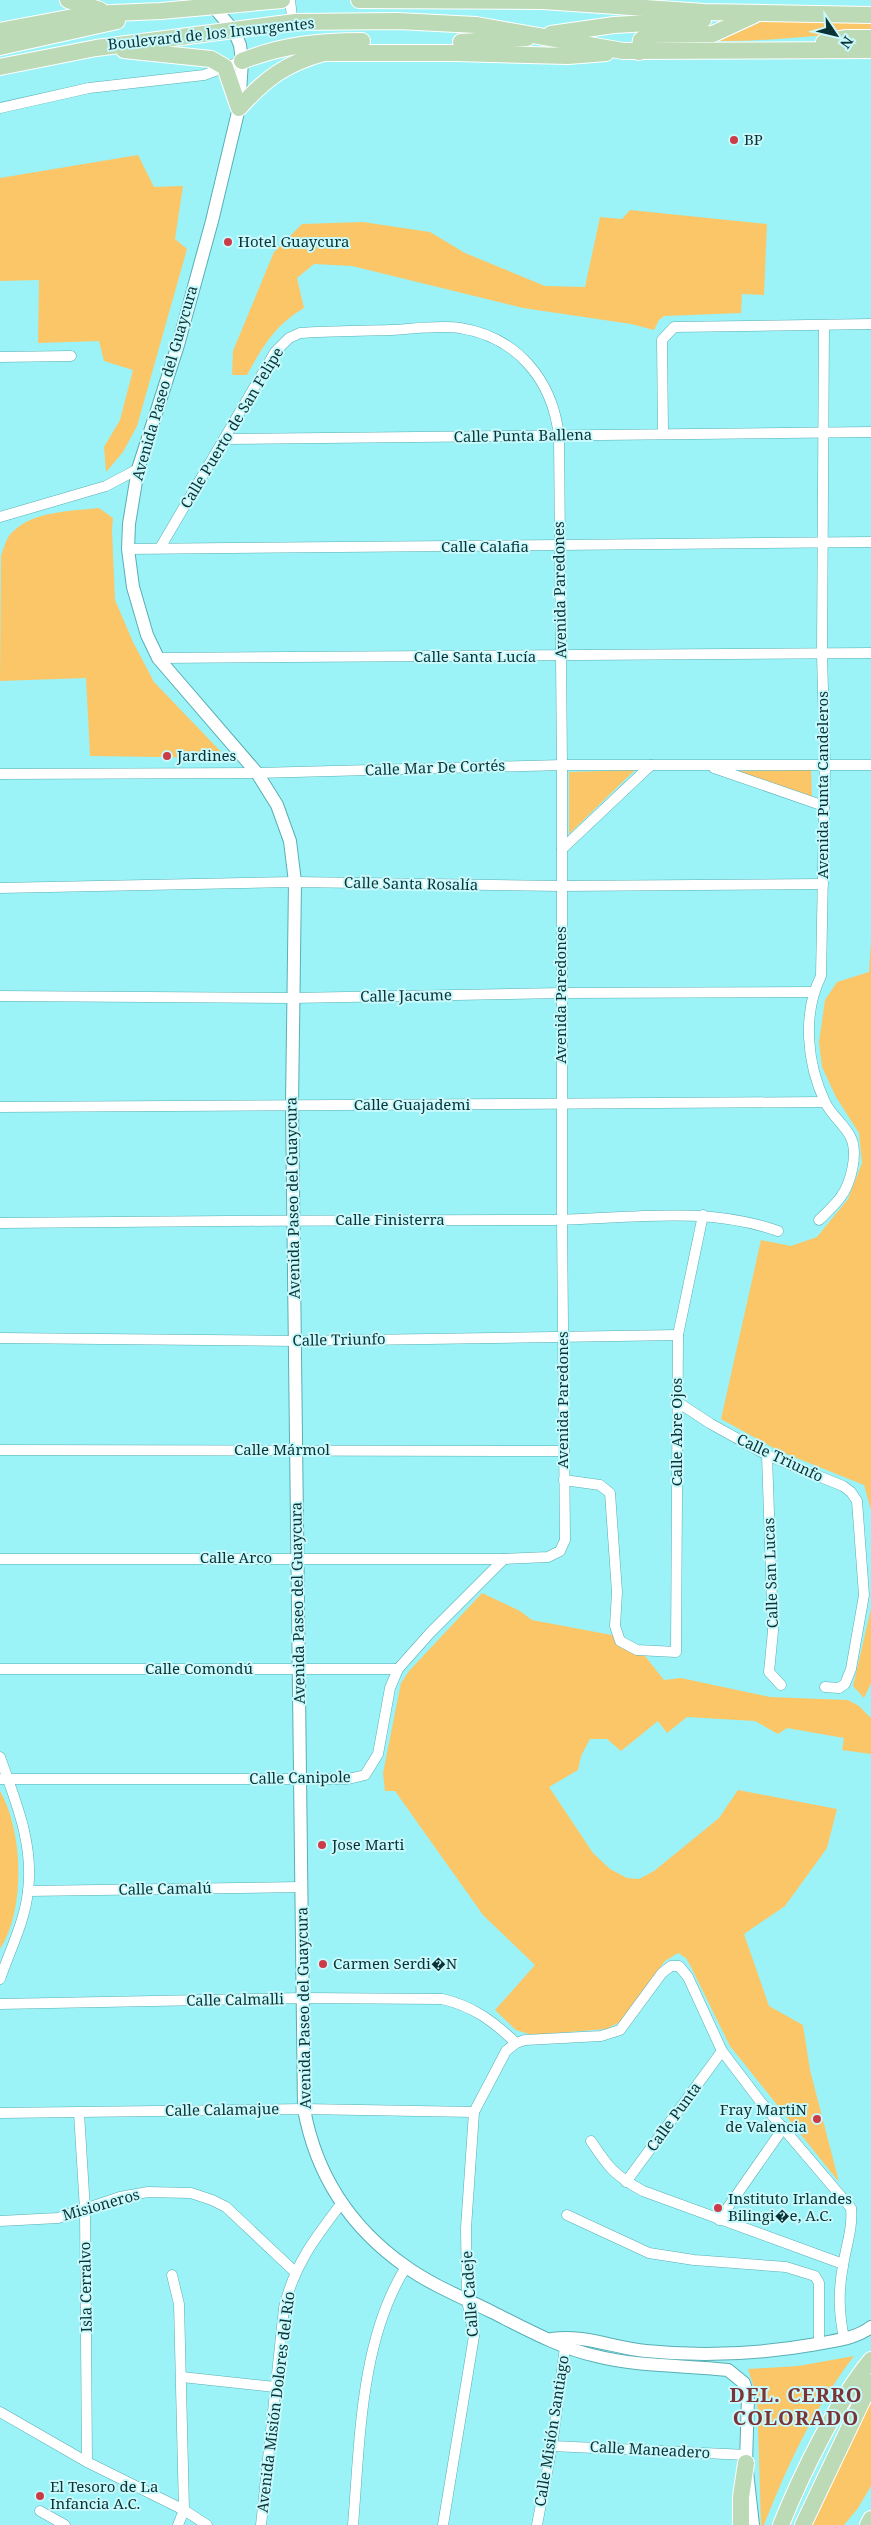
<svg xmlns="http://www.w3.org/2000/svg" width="871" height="2525" font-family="'Noto Serif',serif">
  <rect width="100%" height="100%" fill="#9cf3f7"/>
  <g fill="#fbc668">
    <path d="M787 20 871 23V34C820 33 770 42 719 41L763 21Z"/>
    <polygon points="138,155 154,187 183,186 175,239 187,249 137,426 123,452 106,472 104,447 120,420 133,370 104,361 99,341 38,343 39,280 0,281 0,178"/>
    <path d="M630 210 767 224 764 295 742 294 741 313 664 316 659 320 654 330 631 324 523 308 352 266 314 264 297 278 304 308C275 325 263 346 247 375H232L233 351 274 252 302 224 363 222 430 232 465 253 545 286 585 287 600 217 622 219Z"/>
    <path d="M99 508 113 518 112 530 115 600 133 642 154 682 227 758 90 756 86 678 0 681 1 556C4 546 7 535 16 529 36 511 73 511 99 508Z"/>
    <polygon points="635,770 569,834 569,772"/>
    <polygon points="811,770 812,797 732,771"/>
    <polygon points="871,941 871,1510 864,1485 779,1451 721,1419 761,1240 791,1246 817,1237 848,1199 862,1163 859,1133 836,1097 822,1067 819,1042 825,1000 837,982 869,972"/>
    <polygon points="482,1593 520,1611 532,1620 617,1636 645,1656 664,1680 681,1678 770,1697 848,1700 859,1706 871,1718 871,1754 842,1750 844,1738 787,1728 778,1734 755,1721 687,1717 667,1733 658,1721 621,1751 607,1739 590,1739 581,1756 578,1770 549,1787 593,1853 610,1869 627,1878 639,1879 654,1871 719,1818 738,1790 837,1809 827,1848 785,1906 744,1934 769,2006 803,2025 810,2070 839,2182 730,2046 691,1967 686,1958 678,1953 665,1961 620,2022 606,2029 532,2035 516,2030 495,2010 535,1965 483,1915 395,1791 385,1791 383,1773 401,1683 409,1671"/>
    <polygon points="871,1609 871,1683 864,1698 853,1686"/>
    <path d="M0 1791C23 1831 26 1909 0 1949Z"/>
    <path d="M854 2356C813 2410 789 2462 764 2525H761L757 2397 748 2369 798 2366Z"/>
    <polygon points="871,2398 871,2486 858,2508 844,2525 812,2525"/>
  </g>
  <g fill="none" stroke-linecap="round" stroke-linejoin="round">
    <g stroke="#58afb4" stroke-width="11">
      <g id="minor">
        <polyline points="290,0 292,17 295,22"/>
        <polyline points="0,108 89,88 204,75 242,61"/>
        <polyline points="0,357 71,356"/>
        <polyline points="663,433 662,340 674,327 871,324"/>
        <polyline points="224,439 871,432"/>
        <polyline points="0,517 106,486 138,469"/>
        <polyline points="128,549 871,542"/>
        <polyline points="158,658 871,653"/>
        <polyline points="714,768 824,806"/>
        <polyline points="0,774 257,773 562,765 871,765"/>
        <polyline points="562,849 651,765"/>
        <polyline points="0,888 295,882 561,886 823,884"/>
        <polyline points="0,996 292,998 562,993 813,992"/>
        <polyline points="0,1107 825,1102"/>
        <path d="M819 1220C826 1213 834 1206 840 1198 851 1184 859 1152 850 1136 844 1124 831 1115 825 1102 807 1064 802 1014 821 976L825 765 822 654 824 325"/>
        <path d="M0 1223C180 1221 361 1220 541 1220 620 1220 702 1204 778 1231"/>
        <polyline points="0,1338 295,1341 678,1335"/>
        <polyline points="676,1401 711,1424 767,1455 843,1486 851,1492 857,1501 864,1595 851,1669 845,1684 839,1688 825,1687"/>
        <polyline points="0,1450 564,1451"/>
        <polyline points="767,1455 773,1631 769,1672 781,1685"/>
        <polyline points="564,1480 600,1485 610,1493 617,1592 615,1626 620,1641 637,1650 676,1652 678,1335 703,1215"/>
        <path d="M0 1559H504L548 1557 560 1551 565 1540 562 1220V765L559 437C553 380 517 337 460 328 438 325 413 329 391 330 361 331 330 331 300 333L289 338 275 352 160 548"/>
        <polyline points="0,1669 398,1669"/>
        <path d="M0 1757C15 1800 34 1843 28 1891 25 1921 10 1950 0 1979"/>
        <polyline points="0,1779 348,1779 365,1775 378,1754 390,1688 398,1669 430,1633 504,1559"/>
        <polyline points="28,1891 302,1887"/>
        <path d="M0 2004 303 1998 442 1999C473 2006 493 2021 516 2043"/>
        <polyline points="0,2113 304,2109 474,2112"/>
        <polyline points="79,2113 85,2210 87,2462"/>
        <path d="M591 2141C608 2167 615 2176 643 2191L843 2264"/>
        <polyline points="626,2182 722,2051"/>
        <polyline points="567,2215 649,2253 694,2260 786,2267 815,2276 819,2283 819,2343"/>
        <polyline points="719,2220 784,2127"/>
        <polyline points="0,2221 58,2218 120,2197 148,2192 191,2193 212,2200 226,2207 294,2271"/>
        <polyline points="172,2275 179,2304 184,2510 178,2525"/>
        <polyline points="182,2377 275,2387"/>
        <polyline points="0,2412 87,2462 184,2510 207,2525"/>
        <polyline points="552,2446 747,2455"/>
        <polyline points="40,2511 65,2525"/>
        <path d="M261 2525 284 2308C294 2265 315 2238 341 2204"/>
        <path d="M353 2525C360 2441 360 2340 406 2267"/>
        <path d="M443 2525 474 2336 467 2300 466 2228 474 2112 506 2051 516 2043 525 2040 601 2036 620 2030 662 1973 671 1966H679L688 1977 722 2051 760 2101 851 2208C853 2228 846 2246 843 2266 838 2292 839 2313 844 2339"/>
        <polyline points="537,2525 552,2446 566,2340"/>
      </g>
    </g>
    <g stroke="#58afb4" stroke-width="14">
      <g id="tertiary">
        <path d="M213 6 234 31 240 45 242 61 239 108 212 221 178 345 138 469 129 524 128 549 133 587 147 635 158 658 257 773 277 805 290 841 295 882 292 1105 304 2109C316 2175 350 2227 405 2266 431 2285 464 2298 492 2312 526 2329 560 2348 596 2356 639 2367 684 2365 728 2370L744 2383 748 2396 746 2463 753 2525"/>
        <path d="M552 2339C582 2334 615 2348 646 2351 704 2357 760 2354 817 2344 836 2340 855 2339 871 2327"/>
      </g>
    </g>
    <g stroke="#fff" stroke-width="18">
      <g id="primary">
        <polyline points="68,0 100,10"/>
        <polyline points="359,0 543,1 704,12 871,15"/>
        <polyline points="0,31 89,14 161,11 282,0"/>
        <polyline points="551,34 614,25 703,20"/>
        <polyline points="461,42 527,38"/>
        <polyline points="824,42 845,38 871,38"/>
        <polyline points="0,47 117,21"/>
        <path d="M124 50 211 59 225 67 239 108C265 79 286 63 324 53H456L568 56 606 53"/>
        <polyline points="639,52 641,40 648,35 713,34 754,15"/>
        <path d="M242 61C282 45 320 41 362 41"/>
        <polyline points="0,67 96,48 295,22 398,21 476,25 623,51 871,50"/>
        <polyline points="741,2525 741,2497 746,2463"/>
        <path d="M781 2525C801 2475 837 2401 871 2360"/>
        <polyline points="803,2525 871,2382"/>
        <polyline points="868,2525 871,2519"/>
      </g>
    </g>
    <use href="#minor" stroke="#fff" stroke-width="10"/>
    <use href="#tertiary" stroke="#fff" stroke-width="12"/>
    <use href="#primary" stroke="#bcdab6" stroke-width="16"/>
  </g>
  <g fill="#cb3b48" stroke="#c8f9fc" stroke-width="2">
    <circle cx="734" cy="140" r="5"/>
    <circle cx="228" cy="242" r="5"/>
    <circle cx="167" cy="756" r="5"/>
    <circle cx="322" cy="1845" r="5"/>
    <circle cx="323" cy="1964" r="5"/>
    <circle cx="817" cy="2119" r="5"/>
    <circle cx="718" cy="2208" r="5"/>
    <circle cx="40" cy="2496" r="5"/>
  </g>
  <g text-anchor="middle" stroke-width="4" stroke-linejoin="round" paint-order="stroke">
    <g font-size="15" fill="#0b3234" stroke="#c8f9fc">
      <text transform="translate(211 34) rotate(-6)" y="5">Boulevard de los Insurgentes</text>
      <text transform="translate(165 383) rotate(-74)" y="5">Avenida Paseo del Guaycura</text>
      <text transform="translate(232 428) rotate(-59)" y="5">Calle Puerto de San Felipe</text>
      <text transform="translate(523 436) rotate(-1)" y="5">Calle Punta Ballena</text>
      <text x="485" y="552">Calle Calafia</text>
      <text transform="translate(560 590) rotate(-91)" y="5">Avenida Paredones</text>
      <text x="475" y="662">Calle Santa Lucía</text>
      <text transform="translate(435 768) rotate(-2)" y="5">Calle Mar De Cortés</text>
      <text transform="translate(823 785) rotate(-90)" y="5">Avenida Punta Candeleros</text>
      <text transform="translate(411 884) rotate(1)" y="5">Calle Santa Rosalía</text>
      <text transform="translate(561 995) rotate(-90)" y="5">Avenida Paredones</text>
      <text transform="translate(406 996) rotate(-1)" y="5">Calle Jacume</text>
      <text x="412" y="1110">Calle Guajademi</text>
      <text transform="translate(293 1198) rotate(-91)" y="5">Avenida Paseo del Guaycura</text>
      <text x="390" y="1225">Calle Finisterra</text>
      <text transform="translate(339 1340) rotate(-1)" y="5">Calle Triunfo</text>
      <text transform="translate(563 1400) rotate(-90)" y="5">Avenida Paredones</text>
      <text transform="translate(677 1432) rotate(-90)" y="5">Calle Abre Ojos</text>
      <text x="282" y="1455">Calle Mármol</text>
      <text transform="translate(780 1458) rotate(25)" y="5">Calle Triunfo</text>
      <text x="236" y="1563">Calle Arco</text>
      <text transform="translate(771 1573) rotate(-92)" y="5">Calle San Lucas</text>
      <text transform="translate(298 1603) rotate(-91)" y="5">Avenida Paseo del Guaycura</text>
      <text x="199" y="1674">Calle Comondú</text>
      <text transform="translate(300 1778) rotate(-1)" y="5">Calle Canipole</text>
      <text transform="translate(165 1889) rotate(-1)" y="5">Calle Camalú</text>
      <text transform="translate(235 2000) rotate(-1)" y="5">Calle Calmalli</text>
      <text transform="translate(304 2008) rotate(-91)" y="5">Avenida Paseo del Guaycura</text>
      <text transform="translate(222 2110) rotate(-1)" y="5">Calle Calamajue</text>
      <text transform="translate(674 2117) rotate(-54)" y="5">Calle Punta</text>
      <text transform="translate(101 2205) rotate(-16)" y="5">Misioneros</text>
      <text transform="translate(86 2287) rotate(-91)" y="5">Isla Cerralvo</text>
      <text transform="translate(470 2294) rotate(-94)" y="5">Calle Cadeje</text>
      <text transform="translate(276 2402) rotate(-83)" y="5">Avenida Misión Dolores del Río</text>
      <text transform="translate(552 2431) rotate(-81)" y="5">Calle Misión Santiago</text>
      <text transform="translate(650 2450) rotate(3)" y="5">Calle Maneadero</text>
    </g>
    <g font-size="15" fill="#0b3234" stroke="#c8f9fc" text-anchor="start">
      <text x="744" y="145">BP</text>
      <text x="238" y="247">Hotel Guaycura</text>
      <text x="177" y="761">Jardines</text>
      <text x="332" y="1850">Jose Marti</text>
      <text x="333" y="1969">Carmen Serdi�N</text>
      <text x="807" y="2115" text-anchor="end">Fray MartiN<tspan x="807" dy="17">de Valencia</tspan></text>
      <text x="728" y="2204">Instituto Irlandes<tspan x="728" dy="17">Bilingi�e, A.C.</tspan></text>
      <text x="50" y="2492">El Tesoro de La<tspan x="50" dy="17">Infancia A.C.</tspan></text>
    </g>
    <g font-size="20" font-weight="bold" letter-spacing="1" fill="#7b3336" stroke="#c8f9fc">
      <text x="796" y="2402">DEL. CERRO<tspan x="796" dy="23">COLORADO</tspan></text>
    </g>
  </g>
  <g transform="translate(836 35) rotate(125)" stroke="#c8f9fc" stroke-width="4" paint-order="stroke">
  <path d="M0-4L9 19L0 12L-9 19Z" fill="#0b3234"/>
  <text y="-8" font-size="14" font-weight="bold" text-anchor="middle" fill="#0b3234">N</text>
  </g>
</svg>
